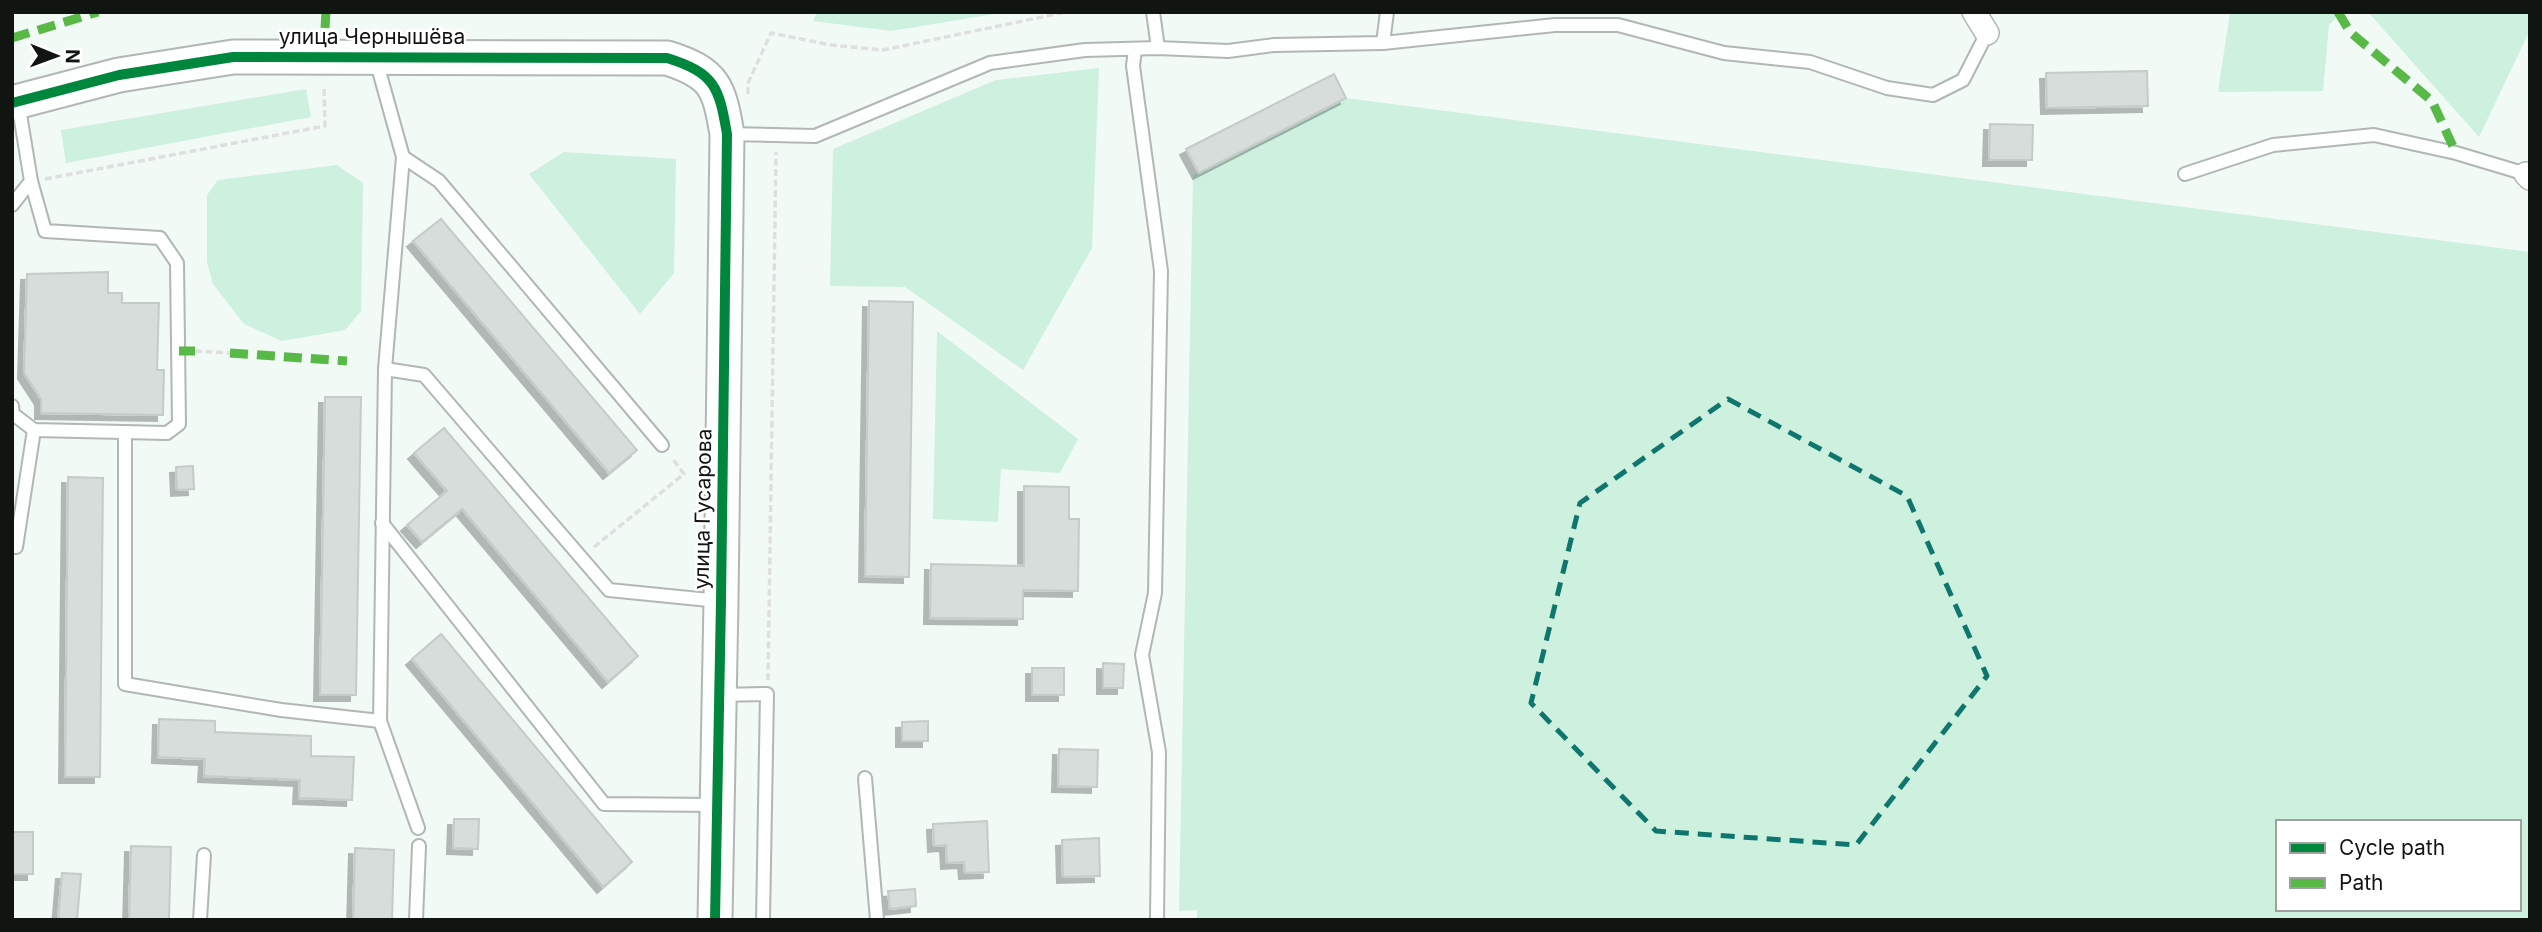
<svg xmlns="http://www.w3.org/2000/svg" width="2542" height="932" font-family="Inter,sans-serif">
  <defs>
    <filter id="shadow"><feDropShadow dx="-6" dy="6" stdDeviation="0" flood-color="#0004"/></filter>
  </defs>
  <rect width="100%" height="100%" fill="#f2faf6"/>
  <g fill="#cdf0df" fill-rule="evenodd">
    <polygon points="817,12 1006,12 891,31 813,21"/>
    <polygon points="2230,12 2342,12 2329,25 2323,91 2218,92"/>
    <polygon points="2368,12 2530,12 2530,30 2479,137"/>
    <polygon points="1099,68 1092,248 1023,370 905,287 830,286 833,149 996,80"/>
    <polygon points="306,89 311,117 66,163 61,130"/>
    <path d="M1346 98 2530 252V920H1197V910L1179 911 1193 175ZM2278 822H2519V909H2278Z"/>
    <polygon points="564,152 676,159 674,273 640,314 529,174"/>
    <polygon points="337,165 363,183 361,311 345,330 282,341 244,324 213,284 207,262 207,195 218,180"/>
    <polygon points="937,331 1078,439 1060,473 1001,469 998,522 933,519"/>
  </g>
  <g fill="#d7ddda" stroke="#c5cbc8" stroke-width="2" filter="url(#shadow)">
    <polygon points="2147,71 2148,106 2047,108 2046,73"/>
    <polygon points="1334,74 1346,98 1199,173 1186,149"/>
    <polygon points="1990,124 2033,125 2032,160 1989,160"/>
    <polygon points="441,219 637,450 609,473 413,241"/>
    <polygon points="108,272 108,293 122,293 122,303 159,303 157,370 164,370 163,415 41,413 41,399 24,373 27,274"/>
    <polygon points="869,301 913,302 909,577 865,576"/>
    <polygon points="325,397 361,397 356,695 320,695"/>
    <polygon points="444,428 638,656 608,682 462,509 422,542 407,525 447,491 414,453"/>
    <polygon points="193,466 194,489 177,490 176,467"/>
    <polygon points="68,477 103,478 100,777 65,777"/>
    <polygon points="1024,486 1069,487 1069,519 1079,519 1078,591 1023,590 1023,619 930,618 931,564 1024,566"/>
    <polygon points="441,634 632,862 603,887 412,659"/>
    <polygon points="1103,663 1124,664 1123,688 1103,688"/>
    <rect x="1032" y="668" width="32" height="27"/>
    <polygon points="159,719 215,721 215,732 311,736 311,756 354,757 352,800 299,798 300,780 204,776 205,759 158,757"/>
    <polygon points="928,721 928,741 902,741 902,722"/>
    <polygon points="1059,749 1098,750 1097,787 1058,786"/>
    <polygon points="454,819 479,819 478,849 453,848"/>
    <polygon points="987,821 989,872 965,873 964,862 947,863 946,845 934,846 933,824"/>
    <rect x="12" y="832" width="21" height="42"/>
    <polygon points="1099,838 1100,876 1063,877 1062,840"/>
    <polygon points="131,846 171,847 169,920 129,920"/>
    <polygon points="355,848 394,850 392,920 353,920"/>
    <polygon points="62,873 81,874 77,920 58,920"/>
    <polygon points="915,889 916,906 890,909 888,891"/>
  </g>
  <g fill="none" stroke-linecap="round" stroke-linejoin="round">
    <g stroke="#b1b7b4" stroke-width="16">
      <g id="lane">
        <polyline points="1153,12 1158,48"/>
        <polyline points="1383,43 1387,12"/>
        <polyline points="1135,49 1133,66 1161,271 1155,593 1142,655 1159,752 1157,920"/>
        <polyline points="376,60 403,157 439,181 662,445"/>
        <polyline points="727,134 815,136 990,63 1085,50 1158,48 1228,51 1274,45 1383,43 1555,25 1618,25 1724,53 1810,62 1887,88 1933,95 1963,80 1987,33"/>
        <polyline points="2185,174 2273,145 2374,135 2456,153 2526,174"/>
        <polyline points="12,205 31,181 18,102"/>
        <polyline points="385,369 424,375 609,590 719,601"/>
        <polyline points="12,406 13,414 34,430 167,433 179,424 177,263 160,238 45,231 31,181"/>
        <polyline points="125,433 125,684 281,710 380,721 385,369 403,157"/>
        <polyline points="382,523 604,804 716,805"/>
        <polyline points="12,547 16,547 34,430"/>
        <polyline points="720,695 767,694 763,920"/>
        <polyline points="380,721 418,828"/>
        <polyline points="865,778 877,920"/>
        <polyline points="200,920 204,855"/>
        <polyline points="416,920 419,846"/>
      </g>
    </g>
    <g stroke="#b1b7b4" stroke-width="26">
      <g id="street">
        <polyline points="1974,12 1987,33"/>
        <polyline points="2526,174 2530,178"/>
      </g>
    </g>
    <g stroke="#b1b7b4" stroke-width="37">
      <path id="secondary" d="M12 103 119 75 233 57 667 58C715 73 719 87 727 134L721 601 715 920"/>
    </g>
    <g stroke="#dee0df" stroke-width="3.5" stroke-dasharray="7 3.5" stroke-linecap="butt">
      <polyline points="748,94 748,83 771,33 831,45 883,50 1066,12"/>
      <polyline points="45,179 325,126 324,88"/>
      <polyline points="195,351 230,353"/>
      <polyline points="594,547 684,474 672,458"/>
      <polyline points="768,680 776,152"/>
    </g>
    <use href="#lane" stroke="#fdfefe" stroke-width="12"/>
    <use href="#street" stroke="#fdfefe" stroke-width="23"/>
    <use href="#secondary" stroke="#fdfefe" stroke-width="33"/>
    <g stroke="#58b947" stroke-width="9" stroke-dasharray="18 9" stroke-linecap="butt">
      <polyline points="2338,12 2350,32 2432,101 2456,153"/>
      <polyline points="325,28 326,12"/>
      <polyline points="12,38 98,12"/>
      <polyline points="179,351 195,351"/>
      <polyline points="230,353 347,361"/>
    </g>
    <g stroke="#fff" stroke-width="15">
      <path id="cycleway" d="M12 103 119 75 233 57 667 58C715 73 719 87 727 134L721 601 715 920"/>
    </g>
    <use href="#cycleway" stroke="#00873e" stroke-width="10"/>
  </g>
  <path fill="none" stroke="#0f766e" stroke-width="5" stroke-dasharray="14 9" stroke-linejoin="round" d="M1728 399 1907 496 1987 676 1856 845 1656 831 1531 703 1580 503Z"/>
  <g text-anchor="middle" stroke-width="5" stroke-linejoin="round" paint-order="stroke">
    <g font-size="21" fill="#101512" stroke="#fff">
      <text x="372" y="44">улица Чернышёва</text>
      <text transform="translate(703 509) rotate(-89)" y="7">улица Гусарова</text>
    </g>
  </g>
  <rect width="2542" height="932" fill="none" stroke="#101512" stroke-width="28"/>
  <rect x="2276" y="820" width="245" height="91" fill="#ffffff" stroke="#9fa1a0" stroke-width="2"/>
  <rect x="2290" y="843" width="35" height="10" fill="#00873e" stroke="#9fa1a0" stroke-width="2"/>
  <text x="2339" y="855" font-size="21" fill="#101512">Cycle path</text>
  <rect x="2290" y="878" width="35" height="10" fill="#58b947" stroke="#9fa1a0" stroke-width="2"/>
  <text x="2339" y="890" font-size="21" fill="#101512">Path</text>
  <g transform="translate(56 56) rotate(91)" stroke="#ffffff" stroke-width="5" paint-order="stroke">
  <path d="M0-5L12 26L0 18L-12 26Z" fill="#101512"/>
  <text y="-10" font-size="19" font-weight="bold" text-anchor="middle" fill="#101512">N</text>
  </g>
</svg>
